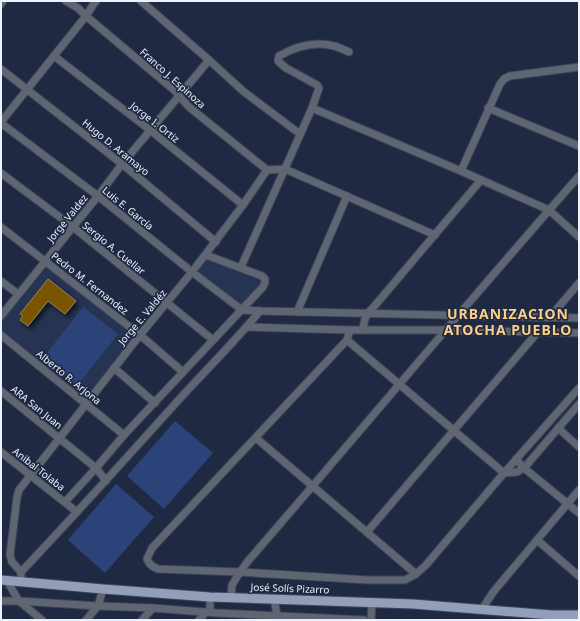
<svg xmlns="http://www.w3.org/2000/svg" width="580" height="621" font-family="'Noto Sans',sans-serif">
  <defs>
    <filter id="shadow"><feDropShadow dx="3" dy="3" stdDeviation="2" flood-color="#0009"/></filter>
  </defs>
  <rect width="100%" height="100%" fill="#1f2a42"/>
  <g fill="#263351">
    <polygon points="206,255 262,276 265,282 242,309 193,272"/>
    <polygon points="45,262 139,335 86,403 1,334 1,318"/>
  </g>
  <g fill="#2c437a">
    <polygon points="83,307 118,334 77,386 43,358"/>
    <polygon points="175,421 213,453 164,509 127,476"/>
    <polygon points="116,484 154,517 105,573 68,540"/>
  </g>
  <polygon fill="#7a5404" stroke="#958266" filter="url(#shadow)" points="48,279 76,301 65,314 48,301 28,326 20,320 23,316 20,314"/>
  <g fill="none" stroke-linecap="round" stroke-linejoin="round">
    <g stroke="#3c465c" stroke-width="9">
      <g id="minor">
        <polyline points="66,1 78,8 86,16 174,90 189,107 267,170"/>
        <polyline points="141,1 209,60 243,91 300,134"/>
        <polyline points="1,4 3,1"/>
        <polyline points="54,56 150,130 243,205"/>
        <polyline points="1,69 122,164 216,242"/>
        <path d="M312 108 319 88 317 85 286 68 278 61 279 56C295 47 315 41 334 46 339 47 344 50 349 52"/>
        <polyline points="488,108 579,146"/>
        <polyline points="1,122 86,16 93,5 96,1"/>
        <polyline points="1,123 98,196 192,272 242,310 260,311 579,318"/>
        <polyline points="267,170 285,169 435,235"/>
        <polyline points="461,171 500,84 504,79 510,76 579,67"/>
        <polyline points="1,173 73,227 213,340"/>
        <polyline points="1,227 140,335 183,372"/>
        <polyline points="241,267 312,108 461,171 549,210 579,237"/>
        <polyline points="1,281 18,294"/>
        <polyline points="297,312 347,196"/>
        <polyline points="1,316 98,196 122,164 179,96 209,60"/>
        <polyline points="550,317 579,283"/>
        <polyline points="247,327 350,330 445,330 579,333"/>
        <path d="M350 330 347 340 152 548 147 559C149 565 153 567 158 569L240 572 368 580H405L416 574 426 565 504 473 579 388"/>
        <path d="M363 330C364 321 365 315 372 309L481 180"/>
        <polyline points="1,335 124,435"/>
        <polyline points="347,340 504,473 517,472 524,468 579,404"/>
        <polyline points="114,368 155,403"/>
        <polyline points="1,391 96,468 106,481"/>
        <polyline points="558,428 579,447"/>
        <polyline points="256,438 416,574"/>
        <polyline points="1,452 77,512"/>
        <polyline points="516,459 524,468 579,513"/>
        <polyline points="65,502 96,468 124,435 263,287 265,282 265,279 262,276 206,255"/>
        <polyline points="367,532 537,333"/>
        <polyline points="537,540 579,576"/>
        <path d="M21 572C76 514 130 454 184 394 210 366 236 340 260 311"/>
        <polyline points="7,581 19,601 42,620"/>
        <polyline points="21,582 21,572 12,562 10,555 17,497 19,490 140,335 192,272 243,205 267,170"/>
        <polyline points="210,597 210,612"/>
        <path d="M231 597 232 585 240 572 248 561C359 433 467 303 579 176"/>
        <polyline points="274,599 277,615 280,617"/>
        <polyline points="1,601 19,601 98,606 153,608 217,613 364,620"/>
        <polyline points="482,609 494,591 579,490"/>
        <polyline points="86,620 98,606 103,589"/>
        <polyline points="142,620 153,608"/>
        <polyline points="199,620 206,612"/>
        <polyline points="371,620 372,603"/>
      </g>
    </g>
    <g stroke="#3c465c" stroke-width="11">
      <polyline id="major" points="1,580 103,589 210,597 413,604 552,615 579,615"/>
    </g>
    <use href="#minor" stroke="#5f6571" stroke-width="7"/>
    <use href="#major" stroke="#939fb8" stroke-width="9"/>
  </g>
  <g text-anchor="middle" stroke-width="3.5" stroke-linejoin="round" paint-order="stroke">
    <g font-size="10" fill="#ebf1fe" stroke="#1f2a42">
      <text transform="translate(173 78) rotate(42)" y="4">Franco J. Espinoza</text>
      <text transform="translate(155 122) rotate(38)" y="4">Jorge I. Ortiz</text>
      <text transform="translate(116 147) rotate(39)" y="4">Hugo D. Aramayo</text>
      <text transform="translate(128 208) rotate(39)" y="4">Luis E. García</text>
      <text transform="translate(67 218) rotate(-51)" y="4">Jorge Valdez</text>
      <text transform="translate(114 248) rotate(39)" y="4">Sergio A. Cuellar</text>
      <text transform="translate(90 283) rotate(38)" y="4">Pedro M. Fernandez</text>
      <text transform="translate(142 317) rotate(-50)" y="4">Jorge E. Valdéz</text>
      <text transform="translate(69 377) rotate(39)" y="4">Alberto R. Arjona</text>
      <text transform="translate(37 407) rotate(39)" y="4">ARA San Juan</text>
      <text transform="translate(39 469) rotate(38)" y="4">Anibal Tolaba</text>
      <text transform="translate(290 588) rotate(2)" y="4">José Solís Pizarro</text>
    </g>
    <g font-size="14" font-weight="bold" letter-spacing="1" fill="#fbce89" stroke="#1f2a42">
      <text x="508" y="319">URBANIZACION<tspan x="508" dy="16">ATOCHA PUEBLO</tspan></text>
    </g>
  </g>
  <rect width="580" height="621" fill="none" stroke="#ebf1fe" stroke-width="4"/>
</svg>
